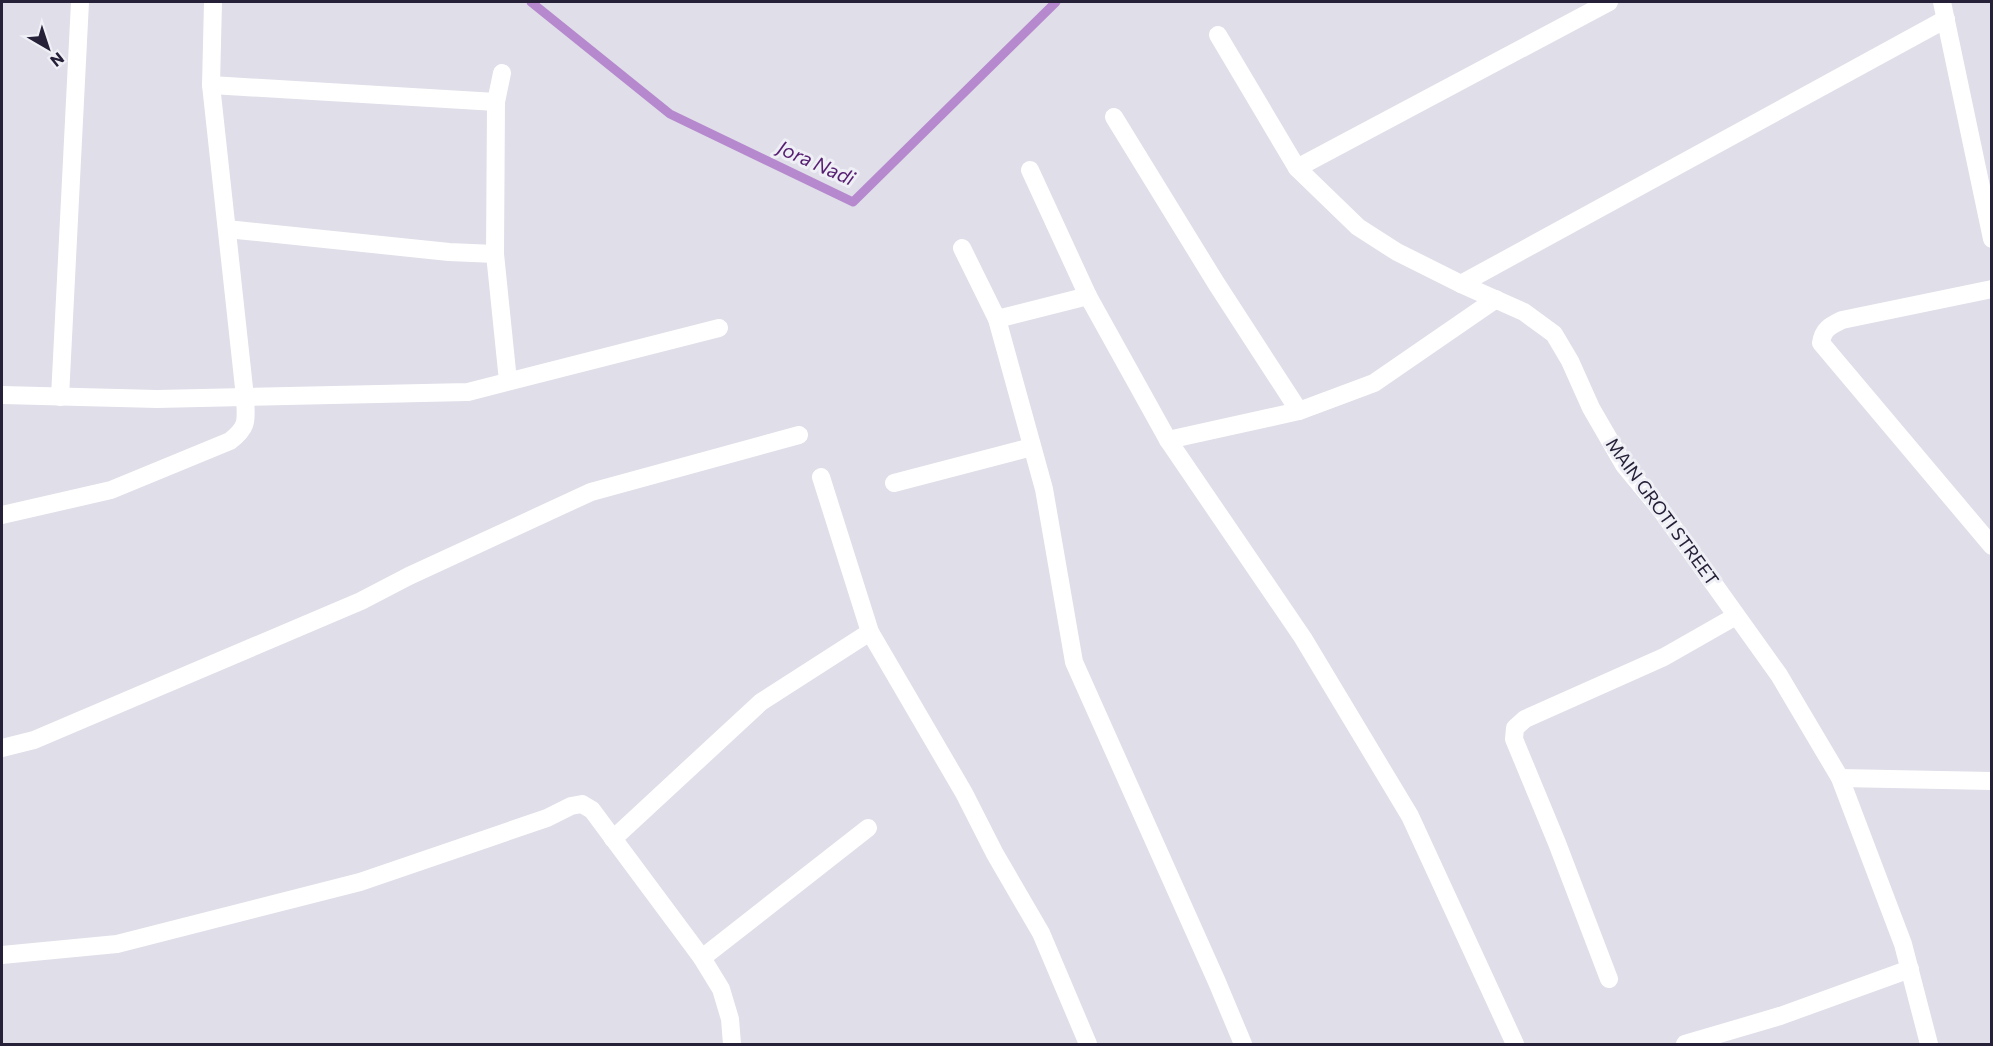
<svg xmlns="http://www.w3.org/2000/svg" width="1993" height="1046" font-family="Commissioner,sans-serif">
  <rect width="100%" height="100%" fill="#dfdee9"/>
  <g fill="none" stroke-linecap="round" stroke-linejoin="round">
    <polyline stroke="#b688cd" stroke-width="9" points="531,2 670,114 853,202 1056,2"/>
    <g stroke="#fff" stroke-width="18">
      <polyline points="1942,2 1992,239"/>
      <polyline points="1218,35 1297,168 1358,227 1397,252 1461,284 1524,312 1554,334 1570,361 1591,408 1624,465 1661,510 1779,675 1840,778 1903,944 1929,1044"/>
      <polyline points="502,73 496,102 495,254 508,381"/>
      <polyline points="211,85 496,102"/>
      <polyline points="1114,117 1216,283 1299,411"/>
      <polyline points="1297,168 1609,2"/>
      <polyline points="1030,170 1088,296 1168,440 1303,638 1410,816 1515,1044"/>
      <polyline points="227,229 449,252 495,254"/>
      <polyline points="962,248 997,319 1044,489 1074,662 1217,982 1243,1044"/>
      <polyline points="1461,284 1946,19"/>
      <path d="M1992 289 1842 320C1830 326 1823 329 1821 343L1992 546"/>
      <polyline points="997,319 1088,296"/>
      <polyline points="2,395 157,399 468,392 719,328"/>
      <polyline points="60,397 80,2"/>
      <polyline points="1168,440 1299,411 1374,383 1496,299"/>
      <polyline points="821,477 870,632 964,793 995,854 1041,933 1088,1044"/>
      <polyline points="894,483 1032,447"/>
      <path d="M2 515 111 490 230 441C249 426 246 420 245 397L211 85 213 2"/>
      <polyline points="2,748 34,740 361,601 409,576 591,492 799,435"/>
      <polyline points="1840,778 1992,781"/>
      <polyline points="613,839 761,702 870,632"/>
      <polyline points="2,955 117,944 360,882 547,818 571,806 582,804 592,810 702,958 721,989 730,1019 732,1044"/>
      <polyline points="702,958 868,828"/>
      <polyline points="1609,979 1557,843 1514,739 1515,728 1525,719 1664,657 1736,616"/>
      <polyline points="1685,1044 1780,1016 1910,969"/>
    </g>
  </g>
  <g text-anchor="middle" stroke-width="6" stroke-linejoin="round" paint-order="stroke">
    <g font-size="18" fill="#262038" stroke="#efeff6">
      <text transform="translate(1662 512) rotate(54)" y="6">MAIN GROTI STREET</text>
    </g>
    <g font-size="20" font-style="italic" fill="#561e71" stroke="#efeff6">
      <text transform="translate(816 163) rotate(24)" y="7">Jora Nadi</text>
    </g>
  </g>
  <rect width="1993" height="1046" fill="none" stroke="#262038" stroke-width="6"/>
  <g transform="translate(48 48) rotate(141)" stroke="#efeff6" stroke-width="4.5" paint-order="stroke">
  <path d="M0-4.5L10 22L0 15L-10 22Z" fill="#262038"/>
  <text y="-9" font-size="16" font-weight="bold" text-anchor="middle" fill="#262038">N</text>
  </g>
</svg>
